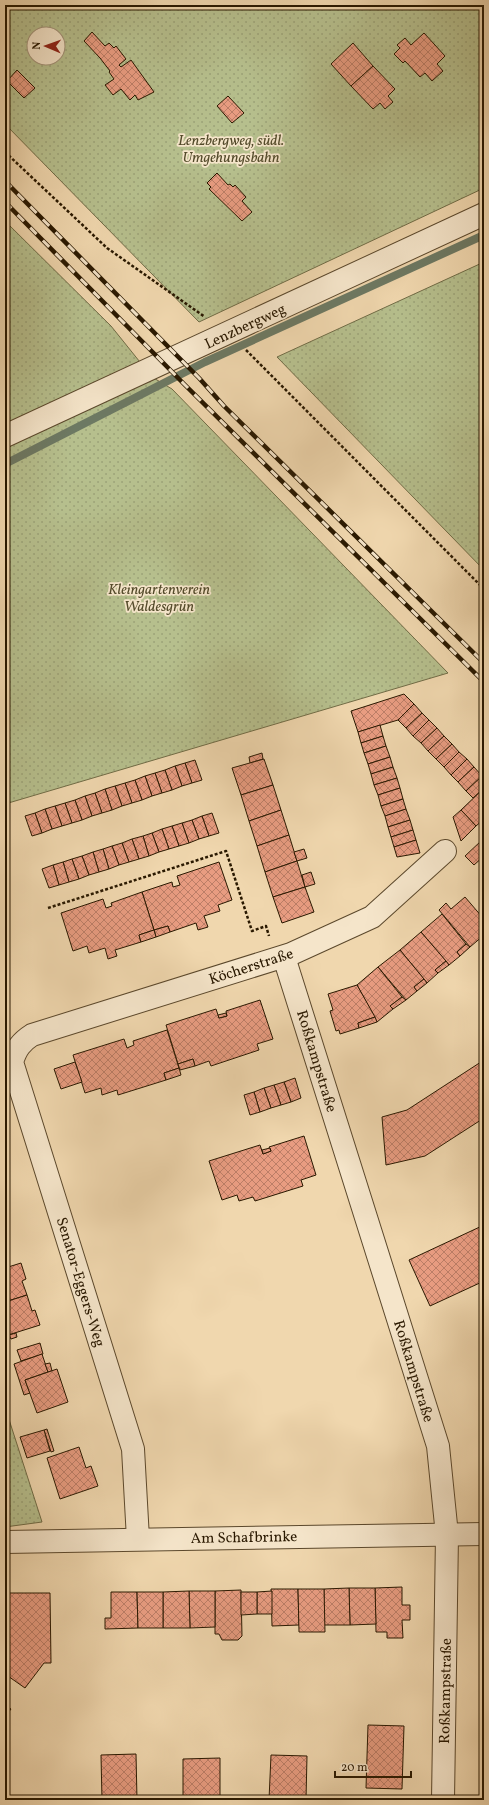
<svg xmlns="http://www.w3.org/2000/svg" width="489" height="1805" font-family="Vollkorn,serif">
  <defs>
    <pattern id="grass-dots" width="8" height="8" patternUnits="userSpaceOnUse"><rect width="8" height="8" fill="#b6bf8d"/><path d="M2 2h.1M6 6h.1" fill="none" stroke="#9ca378" stroke-width="1.8" stroke-linecap="round"/></pattern>
    <pattern id="building-cross-hatch" width="8" height="8" patternUnits="userSpaceOnUse"><rect width="8" height="8" fill="#e89c81"/><path d="M0 0l8 8M0 8l8-8" fill="none" stroke="#bc7e67"/></pattern>
  </defs>
  <rect width="100%" height="100%" fill="#f0d7ae"/>
  <filter id="stains"><feTurbulence type="fractalNoise" baseFrequency=".005" numOctaves="4"/><feColorMatrix values="0 0 0 0 .2 0 0 0 0 .09 0 0 0 0 .02 0 0 0 .5 -.17"/></filter>
  <radialGradient id="worn" r=".72"><stop offset=".6" stop-color="#630" stop-opacity="0"/><stop offset="1" stop-color="#630" stop-opacity=".3"/></radialGradient>
  <g fill="url(#grass-dots)" stroke="#706c46" fill-rule="evenodd">
    <path d="M5 5H484V188L199 322 5 124ZM34 34H58V58H34Z"/>
    <polygon points="5,221 111,326 152,377 172,389 448,673 5,804"/>
    <polygon points="484,262 484,570 277,357"/>
    <polygon points="5,1407 42,1522 5,1527"/>
  </g>
  <g fill="none" stroke-linecap="round" stroke-linejoin="round">
    <polyline stroke="#6d7963" stroke-width="8" points="5,464 205,362 484,235"/>
  </g>
  <g fill="url(#building-cross-hatch)" stroke="#291800">
    <polygon points="92,32 105,46 109,43 114,48 116,46 126,59 119,65 121,67 131,60 154,92 138,100 135,95 130,100 121,89 113,95 105,85 114,79 109,72 110,71 100,58 84,41"/>
    <polygon points="424,33 445,56 437,64 443,71 432,81 425,73 420,77 405,61 403,63 394,54 400,48 397,45 405,38 411,45"/>
    <polygon points="353,43 373,66 351,86 331,64"/>
    <polygon points="373,66 395,89 388,96 393,102 385,109 380,103 373,109 351,86"/>
    <polygon points="17,70 35,88 24,98 7,81"/>
    <polygon points="228,96 244,113 232,123 217,106"/>
    <polygon points="217,173 228,185 230,184 233,187 235,185 246,197 242,201 252,212 242,221 209,189 211,187 207,183"/>
    <polygon points="404,694 414,704 398,720 358,732 351,711"/>
    <polygon points="414,704 422,713 406,728 398,720"/>
    <polygon points="422,713 429,720 413,736 406,728"/>
    <polygon points="429,720 437,728 421,743 413,736"/>
    <polygon points="380,725 383,736 361,743 358,732"/>
    <polygon points="437,728 444,736 428,751 421,743"/>
    <polygon points="383,736 386,746 364,753 361,743"/>
    <polygon points="444,736 452,744 436,759 428,751"/>
    <polygon points="452,744 459,752 444,767 436,759"/>
    <polygon points="386,746 390,757 368,764 364,753"/>
    <polygon points="459,752 467,759 451,775 444,767"/>
    <polygon points="262,753 263,759 250,763 249,757"/>
    <polygon points="390,757 393,767 371,774 368,764"/>
    <polygon points="264,759 273,785 241,795 232,768"/>
    <polygon points="467,759 474,767 458,782 451,775"/>
    <polygon points="195,760 202,780 192,783 185,763"/>
    <polygon points="185,763 192,783 182,786 175,766"/>
    <polygon points="175,766 182,786 172,790 165,770"/>
    <polygon points="393,767 397,778 374,785 371,774"/>
    <polygon points="474,767 482,776 466,791 458,782"/>
    <polygon points="165,770 172,790 162,793 155,773"/>
    <polygon points="155,773 162,793 152,796 145,776"/>
    <polygon points="145,776 152,796 142,800 135,780"/>
    <polygon points="482,776 484,778 484,788 473,798 466,791"/>
    <polygon points="397,778 400,788 378,795 374,785"/>
    <polygon points="135,780 142,800 132,803 125,783"/>
    <polygon points="125,783 132,803 122,806 115,786"/>
    <polygon points="273,785 281,810 249,821 241,795"/>
    <polygon points="115,786 122,806 112,810 105,789"/>
    <polygon points="400,788 403,799 381,806 378,795"/>
    <polygon points="484,788 484,819 476,826 461,810"/>
    <polygon points="105,789 112,810 102,813 95,793"/>
    <polygon points="95,793 102,813 92,816 85,796"/>
    <polygon points="85,796 92,816 82,820 75,800"/>
    <polygon points="403,799 406,809 385,816 381,806"/>
    <polygon points="75,800 82,820 72,823 65,803"/>
    <polygon points="65,803 72,823 62,826 55,806"/>
    <polygon points="55,806 62,826 52,829 45,809"/>
    <polygon points="45,809 52,829 42,833 35,813"/>
    <polygon points="406,809 410,820 388,827 385,816"/>
    <polygon points="281,810 289,835 257,846 249,821"/>
    <polygon points="461,810 476,826 461,841 453,817"/>
    <polygon points="35,813 42,833 32,836 25,816"/>
    <polygon points="212,813 219,833 209,836 202,816"/>
    <polygon points="202,816 209,836 199,839 192,820"/>
    <polygon points="192,820 199,839 189,843 182,823"/>
    <polygon points="410,820 413,830 391,837 388,827"/>
    <polygon points="182,823 189,843 179,846 172,826"/>
    <polygon points="172,826 179,846 169,849 162,829"/>
    <polygon points="162,829 169,849 159,852 152,833"/>
    <polygon points="413,830 416,840 394,847 391,837"/>
    <polygon points="152,833 159,852 149,856 143,836"/>
    <polygon points="289,835 297,861 265,872 257,846"/>
    <polygon points="143,836 149,856 139,859 132,839"/>
    <polygon points="132,839 139,859 129,862 122,843"/>
    <polygon points="416,840 420,853 397,857 394,847"/>
    <polygon points="481,841 484,845 484,856 474,865 465,856"/>
    <polygon points="122,843 129,862 119,865 112,846"/>
    <polygon points="112,846 119,865 109,869 103,849"/>
    <polygon points="103,849 109,869 99,872 93,852"/>
    <polygon points="304,849 307,858 297,861 294,852"/>
    <polygon points="93,852 99,872 89,875 82,856"/>
    <polygon points="82,856 89,875 79,879 72,859"/>
    <polygon points="72,859 79,879 69,882 63,862"/>
    <polygon points="297,861 305,887 273,897 265,872"/>
    <polygon points="63,862 69,882 59,885 53,865"/>
    <polygon points="219,862 232,900 218,905 220,911 204,916 208,927 198,930 196,923 170,932 168,926 154,930 142,892 172,882 173,887 180,885 177,876"/>
    <polygon points="53,865 59,885 49,888 42,869"/>
    <polygon points="311,872 315,884 305,887 302,875"/>
    <polygon points="305,887 314,912 282,923 273,897"/>
    <polygon points="142,892 154,930 139,935 141,942 115,950 117,956 108,959 105,948 89,953 87,946 73,951 61,913 103,899 106,908 112,906 111,903"/>
    <polygon points="465,897 483,918 480,920 484,925 484,935 470,947 439,910 446,903 451,909"/>
    <polygon points="442,914 466,944 457,952 460,956 449,965 421,932"/>
    <polygon points="168,926 170,932 156,937 154,930"/>
    <polygon points="154,930 156,937 141,942 139,935"/>
    <polygon points="421,932 446,961 435,970 438,973 427,983 400,950"/>
    <polygon points="466,944 470,947 460,956 457,952"/>
    <polygon points="400,950 424,979 414,987 417,991 406,1000 378,967"/>
    <polygon points="446,961 449,965 438,973 435,970"/>
    <polygon points="378,967 402,997 390,1006 393,1009 377,1022 357,985"/>
    <polygon points="424,979 427,983 417,991 414,987"/>
    <polygon points="357,985 375,1017 358,1023 359,1028 340,1034 339,1030 336,1031 330,1011 333,1010 328,994"/>
    <polygon points="402,997 406,1000 393,1009 390,1006"/>
    <polygon points="260,1000 273,1039 257,1044 259,1050 211,1066 209,1061 195,1066 193,1059 178,1064 166,1025 216,1009 219,1018 227,1016 226,1011"/>
    <polygon points="226,1013 227,1016 219,1018 218,1015"/>
    <polygon points="375,1017 377,1022 359,1028 358,1023"/>
    <polygon points="167,1030 179,1068 164,1073 166,1080 118,1095 117,1090 102,1095 101,1088 85,1093 73,1055 124,1039 127,1048 134,1045 133,1041"/>
    <polygon points="193,1059 195,1066 180,1070 178,1064"/>
    <polygon points="484,1060 484,1118 425,1156 386,1165 382,1117 407,1110"/>
    <polygon points="75,1062 82,1082 61,1089 54,1069"/>
    <polygon points="179,1068 181,1075 166,1080 164,1073"/>
    <polygon points="295,1078 301,1098 291,1102 284,1082"/>
    <polygon points="284,1082 291,1102 281,1105 274,1085"/>
    <polygon points="274,1085 281,1105 271,1108 264,1088"/>
    <polygon points="264,1088 271,1108 260,1112 254,1092"/>
    <polygon points="254,1092 260,1112 250,1115 244,1095"/>
    <polygon points="304,1136 316,1175 301,1180 303,1186 255,1201 253,1197 239,1201 237,1195 222,1200 209,1161 260,1145 263,1154 271,1151 269,1147"/>
    <polygon points="270,1148 271,1151 263,1154 262,1150"/>
    <polygon points="484,1225 484,1281 430,1306 409,1260"/>
    <polygon points="21,1263 26,1279 22,1281 27,1295 5,1302 5,1268"/>
    <polygon points="27,1295 32,1311 35,1310 40,1325 5,1336 5,1302"/>
    <polygon points="16,1333 17,1337 11,1339 9,1335"/>
    <polygon points="40,1343 43,1354 21,1361 17,1350"/>
    <polygon points="42,1354 48,1372 25,1380 30,1393 24,1395 14,1364"/>
    <polygon points="50,1363 52,1371 48,1372 45,1364"/>
    <polygon points="57,1369 68,1402 37,1413 25,1380"/>
    <polygon points="47,1429 54,1451 51,1452 44,1430"/>
    <polygon points="44,1430 50,1451 27,1458 20,1437"/>
    <polygon points="79,1447 86,1468 91,1466 98,1486 60,1499 47,1458"/>
    <polygon points="402,1587 402,1605 410,1605 410,1620 402,1620 403,1638 387,1638 387,1632 376,1632 375,1588"/>
    <polygon points="349,1588 375,1588 376,1624 350,1625"/>
    <polygon points="349,1588 350,1625 324,1625 324,1589"/>
    <polygon points="271,1589 298,1589 299,1625 272,1626"/>
    <polygon points="298,1589 324,1589 325,1632 299,1632"/>
    <polygon points="241,1590 242,1636 238,1640 222,1640 219,1634 215,1634 215,1591"/>
    <polygon points="189,1591 215,1591 215,1627 190,1628"/>
    <polygon points="189,1591 190,1628 163,1628 163,1592"/>
    <polygon points="272,1591 272,1614 257,1614 257,1592"/>
    <polygon points="111,1592 137,1592 138,1628 105,1629 105,1618 111,1618"/>
    <polygon points="137,1592 163,1592 163,1628 138,1628"/>
    <polygon points="241,1592 257,1592 257,1614 241,1615"/>
    <polygon points="5,1593 50,1593 51,1663 44,1663 25,1688 5,1674"/>
    <polygon points="5,1705 11,1709 5,1717"/>
    <polygon points="368,1725 404,1726 402,1789 366,1788"/>
    <polygon points="136,1754 137,1800 102,1800 101,1755"/>
    <polygon points="271,1755 307,1756 306,1800 269,1800"/>
    <polygon points="220,1758 220,1800 183,1800 183,1759"/>
    <polygon points="483,1767 484,1767 484,1800 482,1800"/>
  </g>
  <g fill="none" stroke-linecap="round" stroke-linejoin="round">
    <g stroke="#5b482c" stroke-width="24">
      <g id="minor">
        <polyline points="5,436 484,214"/>
        <polyline points="284,957 438,1446 447,1535 443,1800"/>
        <path d="M138 1539 133 1449 12 1062C16 1049 21 1042 32 1035L291 954 372 917 445 851"/>
        <polyline points="5,1542 484,1534"/>
      </g>
    </g>
    <g stroke="#291800" stroke-width="2.5" stroke-dasharray="3 2" stroke-linecap="butt">
      <polyline points="5,152 107,248 205,317"/>
      <polyline points="246,350 484,589"/>
      <polyline points="48,908 226,851 252,931 266,926 269,936"/>
    </g>
    <use href="#minor" stroke="#f5e5ca" stroke-width="22"/>
    <g stroke="#291800" stroke-width="4.5">
      <g id="rail">
        <polyline points="5,181 199,378 224,406 484,663"/>
        <polyline points="5,202 184,384 484,682"/>
      </g>
    </g>
    <use href="#rail" stroke="#f5e5ca" stroke-width="3" stroke-dasharray="9" stroke-linecap="butt"/>
  </g>
  <g text-anchor="middle" stroke-width="3.5" stroke-linejoin="round" paint-order="stroke">
    <g font-size="15" font-style="italic" fill="#534a2a" stroke="#f5e5ca">
      <text x="231" y="145">Lenzbergweg, südl.<tspan x="231" dy="17">Umgehungsbahn</tspan></text>
      <text x="159" y="594">Kleingartenverein<tspan x="159" dy="17">Waldesgrün</tspan></text>
    </g>
    <g font-size="15" fill="#291800" stroke="#f5e5ca">
      <text transform="translate(245 326) rotate(-25)" y="5">Lenzbergweg</text>
      <text transform="translate(251 966) rotate(-18)" y="5">Köcherstraße</text>
      <text transform="translate(317 1061) rotate(73)" y="5">Roßkampstraße</text>
      <text transform="translate(81 1282) rotate(73)" y="5">Senator-Eggers-Weg</text>
      <text transform="translate(414 1371) rotate(73)" y="5">Roßkampstraße</text>
      <text transform="translate(244 1537) rotate(-1)" y="5">Am Schafbrinke</text>
      <text transform="translate(445 1691) rotate(-89)" y="5">Roßkampstraße</text>
    </g>
  </g>
  <rect width="489" height="1805" fill="none" stroke="#f0d7ae" stroke-width="20"/>
  <rect x="6" y="6" width="477" height="1793" fill="none" stroke="#291800" stroke-width="2"/>
  <rect x="10" y="10" width="469" height="1785" fill="none" stroke="#291800"/>
  <g transform="translate(46 46) rotate(272)"><circle r="19" fill="#f5e5ca" stroke="#a39379"/>
  <path d="M0-3L7 15L0 10L-7 15Z" fill="#8f2418"/>
  <text y="-6" font-size="11" font-weight="bold" text-anchor="middle" fill="#291800">N</text>
  </g>
  <path d="M335 1771v6h76v-6" fill="none" stroke="#291800" stroke-width="2"/>
  <text x="341" y="1771" font-size="12" fill="#291800" stroke="#f5e5ca" stroke-width="3" paint-order="stroke">20 m</text>
  <rect width="100%" height="100%" filter="url(#stains)"/>
  <rect width="100%" height="100%" fill="url(#worn)"/>
</svg>
